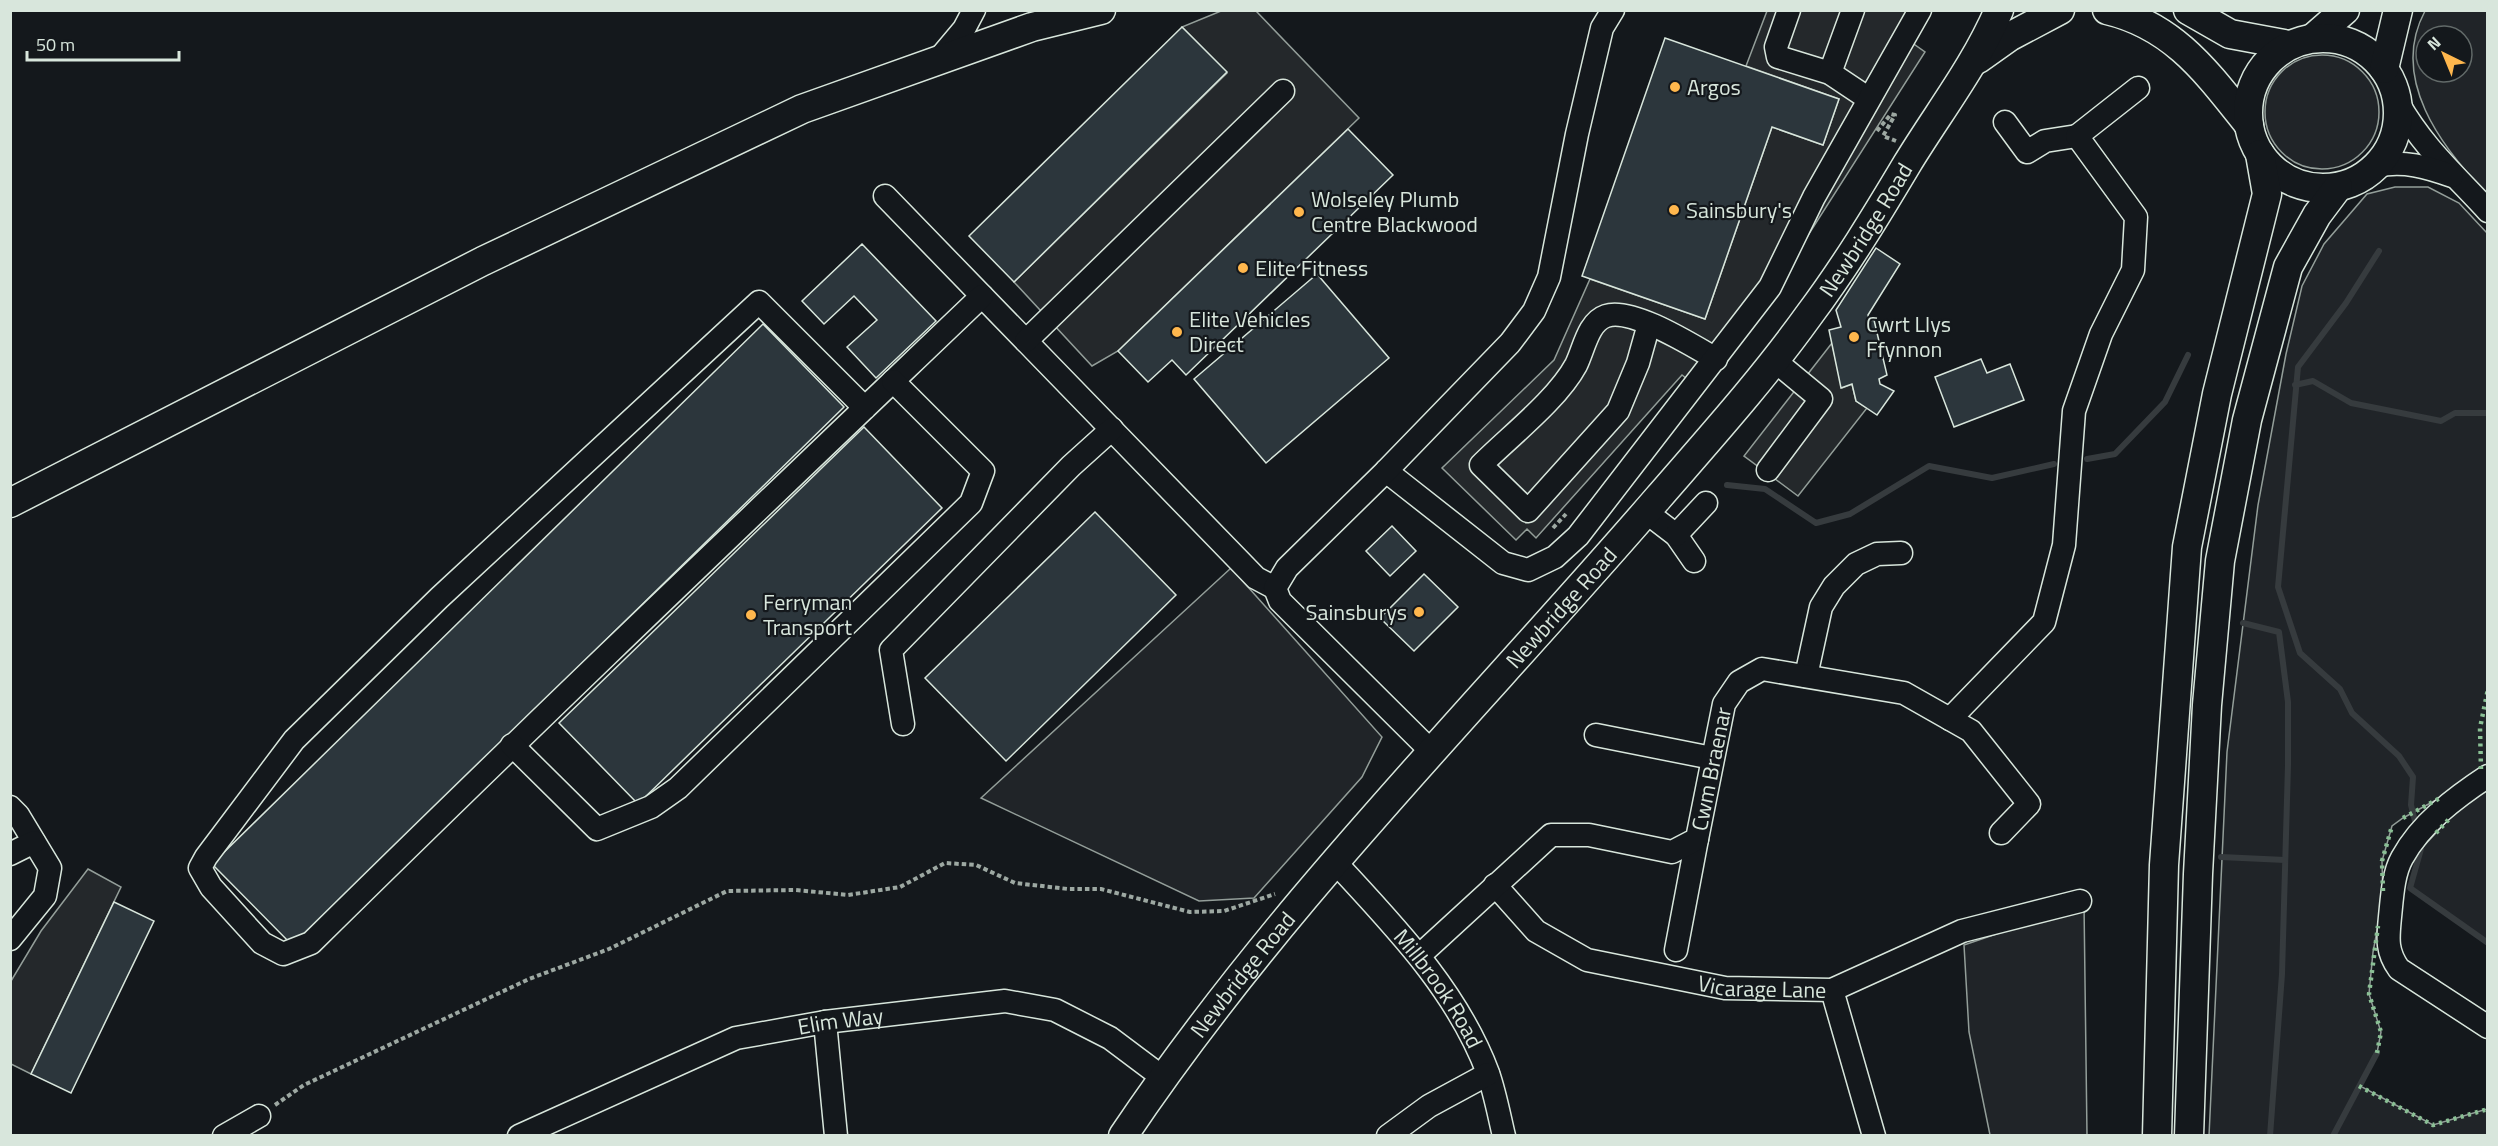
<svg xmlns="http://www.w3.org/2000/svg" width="2498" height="1146" font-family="'Titillium Web',sans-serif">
  <rect width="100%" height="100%" fill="#14181c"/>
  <g fill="#202428" stroke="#939e99" stroke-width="1.5" fill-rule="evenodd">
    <path d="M2425 11H2487V194C2441 147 2389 78 2425 11ZM2426 36H2462V72H2426Z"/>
    <circle cx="2322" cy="112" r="57"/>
    <polygon points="2395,187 2428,187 2459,203 2487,233 2487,764 2449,793 2403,818 2392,826 2382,861 2383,899 2373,952 2369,994 2381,1032 2377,1053 2360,1086 2433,1125 2487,1109 2487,1135 2209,1136 2227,752 2258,505 2286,354 2302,286 2324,244 2367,194"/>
    <polygon points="1231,568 1382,737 1362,777 1254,898 1199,901 981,798"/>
    <polygon points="2487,788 2487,943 2410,888 2421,849 2460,807"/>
    <polygon points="2084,904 2087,1135 1990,1135 1969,1032 1964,945"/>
  </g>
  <g fill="#24282b" stroke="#939e99" stroke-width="1.5">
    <polygon points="1221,11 1256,11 1359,118 1118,351 1092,366 1014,282 1227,73 1182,27"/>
    <polygon points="1767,11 1931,11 1911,42 1925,52 1733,353 1703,392 1682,375 1536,538 1527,529 1516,540 1442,468 1554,360 1590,279 1705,319 1772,127 1823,145 1839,99 1746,66"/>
    <polygon points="1832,343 1842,388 1852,384 1856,401 1867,408 1798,496 1744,456"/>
    <polygon points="88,869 121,887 31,1074 11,1064 11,981 41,931"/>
  </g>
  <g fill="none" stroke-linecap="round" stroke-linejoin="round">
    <g stroke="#363b3e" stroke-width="6">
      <polyline points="2379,251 2346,303 2298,367 2278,587 2300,653 2340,689 2352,713 2399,756 2413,777 2411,805 2417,829"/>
      <polyline points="2295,385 2313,381 2351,403 2441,421 2455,413 2488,413"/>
      <polyline points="2087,459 2115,454 2165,402 2188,355"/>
      <polyline points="1727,485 1765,489 1816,523 1850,514 1929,466 1992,478 2054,464"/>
      <polyline points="2243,623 2279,632 2288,702 2288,765 2282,974 2270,1136"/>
      <polyline points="2419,842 2421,849 2410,888 2488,943"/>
      <polyline points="2221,857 2285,860"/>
      <polyline points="2333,1136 2377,1053"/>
    </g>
  </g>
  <g fill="#2c363c" stroke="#d8e6dc" stroke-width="1.5">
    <polygon points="1182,27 1227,72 1014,282 969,236"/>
    <polygon points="1665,38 1839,99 1823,145 1772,127 1705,319 1582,276"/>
    <polygon points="1348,129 1393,175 1186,375 1172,360 1148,382 1118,351"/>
    <polygon points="862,244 936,321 876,378 847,347 877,320 854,296 824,324 802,301"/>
    <polygon points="1876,248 1900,264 1868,315 1869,321 1874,320 1887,375 1879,379 1880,384 1894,391 1877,415 1856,401 1852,384 1841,388 1829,330 1841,327 1836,310"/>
    <polygon points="1317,274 1389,358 1266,463 1194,379"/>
    <polygon points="763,324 844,407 293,946 212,864"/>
    <polygon points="1981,359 1987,373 2010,364 2024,400 1954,427 1935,377"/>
    <polygon points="864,427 942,508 638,804 559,723"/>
    <polygon points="1095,512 1176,595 1006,761 925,678"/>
    <polygon points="1392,526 1416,551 1390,576 1366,551"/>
    <polygon points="1424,574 1458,607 1414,651 1380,618"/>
    <polygon points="114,902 154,921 71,1093 31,1074"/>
  </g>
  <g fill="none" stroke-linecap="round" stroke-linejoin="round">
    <g stroke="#d8e6dc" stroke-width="25">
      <g id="minor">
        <polyline points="1789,10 1776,47 1778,57 1830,73 1869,99"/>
        <polyline points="938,60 964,29 974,10"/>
        <polyline points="1830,73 1853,10"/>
        <path d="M2398 103C2423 147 2454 174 2488 211"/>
        <polyline points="2005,122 2027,152 2045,141 2077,136"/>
        <path d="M2377 166C2403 160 2427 167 2452 176"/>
        <polyline points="885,196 1256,578 1275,588"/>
        <path d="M1649 324 1638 363 1618 411 1528 511 1481 465C1510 436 1557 400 1576 365 1584 349 1588 322 1606 316 1632 307 1693 346 1716 359"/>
        <polyline points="1026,341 1283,91"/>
        <path d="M865 408 759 302 439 598 294 740 206 857 200 868 211 887 262 943 283 954 311 943C532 725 757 511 982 296"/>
        <polyline points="1768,470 1821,399 1775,361"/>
        <polyline points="1386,471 1503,563 1528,570 1555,557 1578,536 1770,287 1814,197 1920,10"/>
        <polyline points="1646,512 1676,535 1694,561"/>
        <polyline points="1676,535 1706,503"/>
        <polyline points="1806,676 1821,607 1834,586 1856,564 1877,554 1901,553"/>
        <polyline points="1950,719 2044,622 2064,545 2074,411 2101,334 2133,270 2136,217 2077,136 2138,88"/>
        <polyline points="903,724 891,650 1071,466 1112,429"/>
        <polyline points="1596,735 1712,758"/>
        <polyline points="512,745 597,829 651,807 678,788 971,503 983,471 893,381"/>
        <polyline points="1433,753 1280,601 1275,588 1287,568 1386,471 1510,343 1534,311 1549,277 1577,134 1602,28 1613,10"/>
        <path d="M2488 776C2456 797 2421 823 2402 858 2393 874 2392 898 2390 917 2388 938 2386 951 2399 969L2488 1027"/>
        <polyline points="10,807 18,815 50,868 45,896 10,939"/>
        <polyline points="10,854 34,842"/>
        <path id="s1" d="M1335 862C1394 926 1457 990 1488 1073 1495 1093 1499 1115 1504 1136"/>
        <path id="s2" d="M1495 885 1536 931 1587 960 1725 988 1832 990 1962 931 2080 901"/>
        <polyline points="1676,950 1697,839"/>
        <path id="s3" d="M1420 955 1551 835H1589L1672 852 1697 839 1724 704 1739 682 1762 669 1904 693 1971 731 2029 804 2001 833"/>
        <polyline points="1832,990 1874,1136"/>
        <polyline points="825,1022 836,1136"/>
        <polyline points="224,1136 259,1116"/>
        <path id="s4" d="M519 1136 736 1038 825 1022 1005 1001 1055 1010 1110 1038 1162 1077"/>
        <polyline points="1388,1136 1429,1106 1488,1074"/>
      </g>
    </g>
    <g stroke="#d8e6dc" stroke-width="31">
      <g id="major">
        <path d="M2107 10C2175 26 2208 74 2249 125"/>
        <polyline points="2188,10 2230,34 2289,45"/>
        <polyline points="2313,38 2345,10"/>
        <circle cx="2323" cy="113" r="75"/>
        <polyline points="1978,59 2009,37 2060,10"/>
        <polyline points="2384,69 2398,10"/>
        <polyline points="10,503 483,261 802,109 1032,27 1101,10"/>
        <path id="s5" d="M1123 1136C1278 905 1477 708 1658 498 1710 438 1763 379 1809 315 1845 267 1876 216 1907 164 1938 113 1975 66 1999 10"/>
        <polyline points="2157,1136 2164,865 2187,547 2217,394 2267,194 2260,154"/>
        <polyline points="2189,1136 2198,874 2207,705 2220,561 2247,420 2288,267 2317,215 2338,187"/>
      </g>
    </g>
    <g stroke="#9da8a2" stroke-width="4" stroke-dasharray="4.5 3" stroke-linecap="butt">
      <polyline points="1877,131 1891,114 1895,115 1883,136 1896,141"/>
      <polyline points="1553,528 1566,514"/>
      <polyline points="275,1105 304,1085 529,979 609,949 727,891 796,890 848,895 900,887 945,863 976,865 1015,883 1068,889 1101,889 1190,912 1224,911 1275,894"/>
    </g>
    <use href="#minor" stroke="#14181c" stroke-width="22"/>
    <use href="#major" stroke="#14181c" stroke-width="28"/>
    <g stroke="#8ac095" stroke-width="4.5" stroke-dasharray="3 4.5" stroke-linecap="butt">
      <polyline points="2481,769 2480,728 2488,689"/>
      <polyline points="2403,818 2442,797"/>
      <polyline points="2436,833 2451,817"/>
      <polyline points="2383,891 2382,861 2392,826"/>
      <polyline points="2377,1053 2381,1032 2369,994 2378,926"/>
      <polyline points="2359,1086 2433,1125 2488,1109"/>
    </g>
  </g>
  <g fill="#ffb74d" stroke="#14181c" stroke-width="2">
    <circle cx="1675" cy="87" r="6"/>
    <circle cx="1674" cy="210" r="6"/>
    <circle cx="1299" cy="212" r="6"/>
    <circle cx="1243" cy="268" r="6"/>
    <circle cx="1177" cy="332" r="6"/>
    <circle cx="1854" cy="337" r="6"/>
    <circle cx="1419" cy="612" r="6"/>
    <circle cx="751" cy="615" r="6"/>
  </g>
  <g text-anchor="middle" stroke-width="4.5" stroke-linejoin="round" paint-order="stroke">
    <g font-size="22" fill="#d8e6dc" stroke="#14181c" text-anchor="start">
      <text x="1687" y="95">Argos</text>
      <text x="1311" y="207">Wolseley Plumb<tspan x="1311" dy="25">Centre Blackwood</tspan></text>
      <text x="1686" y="218">Sainsbury's</text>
      <text x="1255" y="276">Elite Fitness</text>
      <text x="1189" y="327">Elite Vehicles<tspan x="1189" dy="25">Direct</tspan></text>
      <text x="1866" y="332">Cwrt Llys<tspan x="1866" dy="25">Ffynnon</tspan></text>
      <text x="763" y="610">Ferryman<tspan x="763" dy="25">Transport</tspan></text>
      <text x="1407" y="620" text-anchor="end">Sainsburys</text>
    </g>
    <g font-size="22" fill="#d8e6dc" stroke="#14181c">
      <text dy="8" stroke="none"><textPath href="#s5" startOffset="1173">Newbridge Road</textPath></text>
      <text dy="8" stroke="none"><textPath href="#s5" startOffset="687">Newbridge Road</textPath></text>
      <text dy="8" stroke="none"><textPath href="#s3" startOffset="400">Cwm Braenar</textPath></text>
      <text dy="8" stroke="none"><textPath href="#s5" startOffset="201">Newbridge Road</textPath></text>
      <text dy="8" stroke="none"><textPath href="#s2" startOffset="298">Vicarage Lane</textPath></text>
      <text dy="8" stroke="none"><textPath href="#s1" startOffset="164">Millbrook Road</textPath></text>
      <text dy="8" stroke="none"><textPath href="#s4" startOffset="344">Elim Way</textPath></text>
    </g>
  </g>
  <rect width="2498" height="1146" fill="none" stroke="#d8e6dc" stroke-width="24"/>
  <g transform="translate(2444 54) rotate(317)"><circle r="28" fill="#14181c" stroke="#626a69" stroke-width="1.5"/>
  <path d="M0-4.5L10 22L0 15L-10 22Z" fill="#ffb74d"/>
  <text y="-9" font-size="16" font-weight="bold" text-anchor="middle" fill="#d8e6dc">N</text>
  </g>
  <path d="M27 51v9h152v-9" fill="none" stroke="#d8e6dc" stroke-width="3"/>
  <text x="36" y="51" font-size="18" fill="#d8e6dc" stroke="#14181c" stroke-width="4.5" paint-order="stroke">50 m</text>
</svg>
